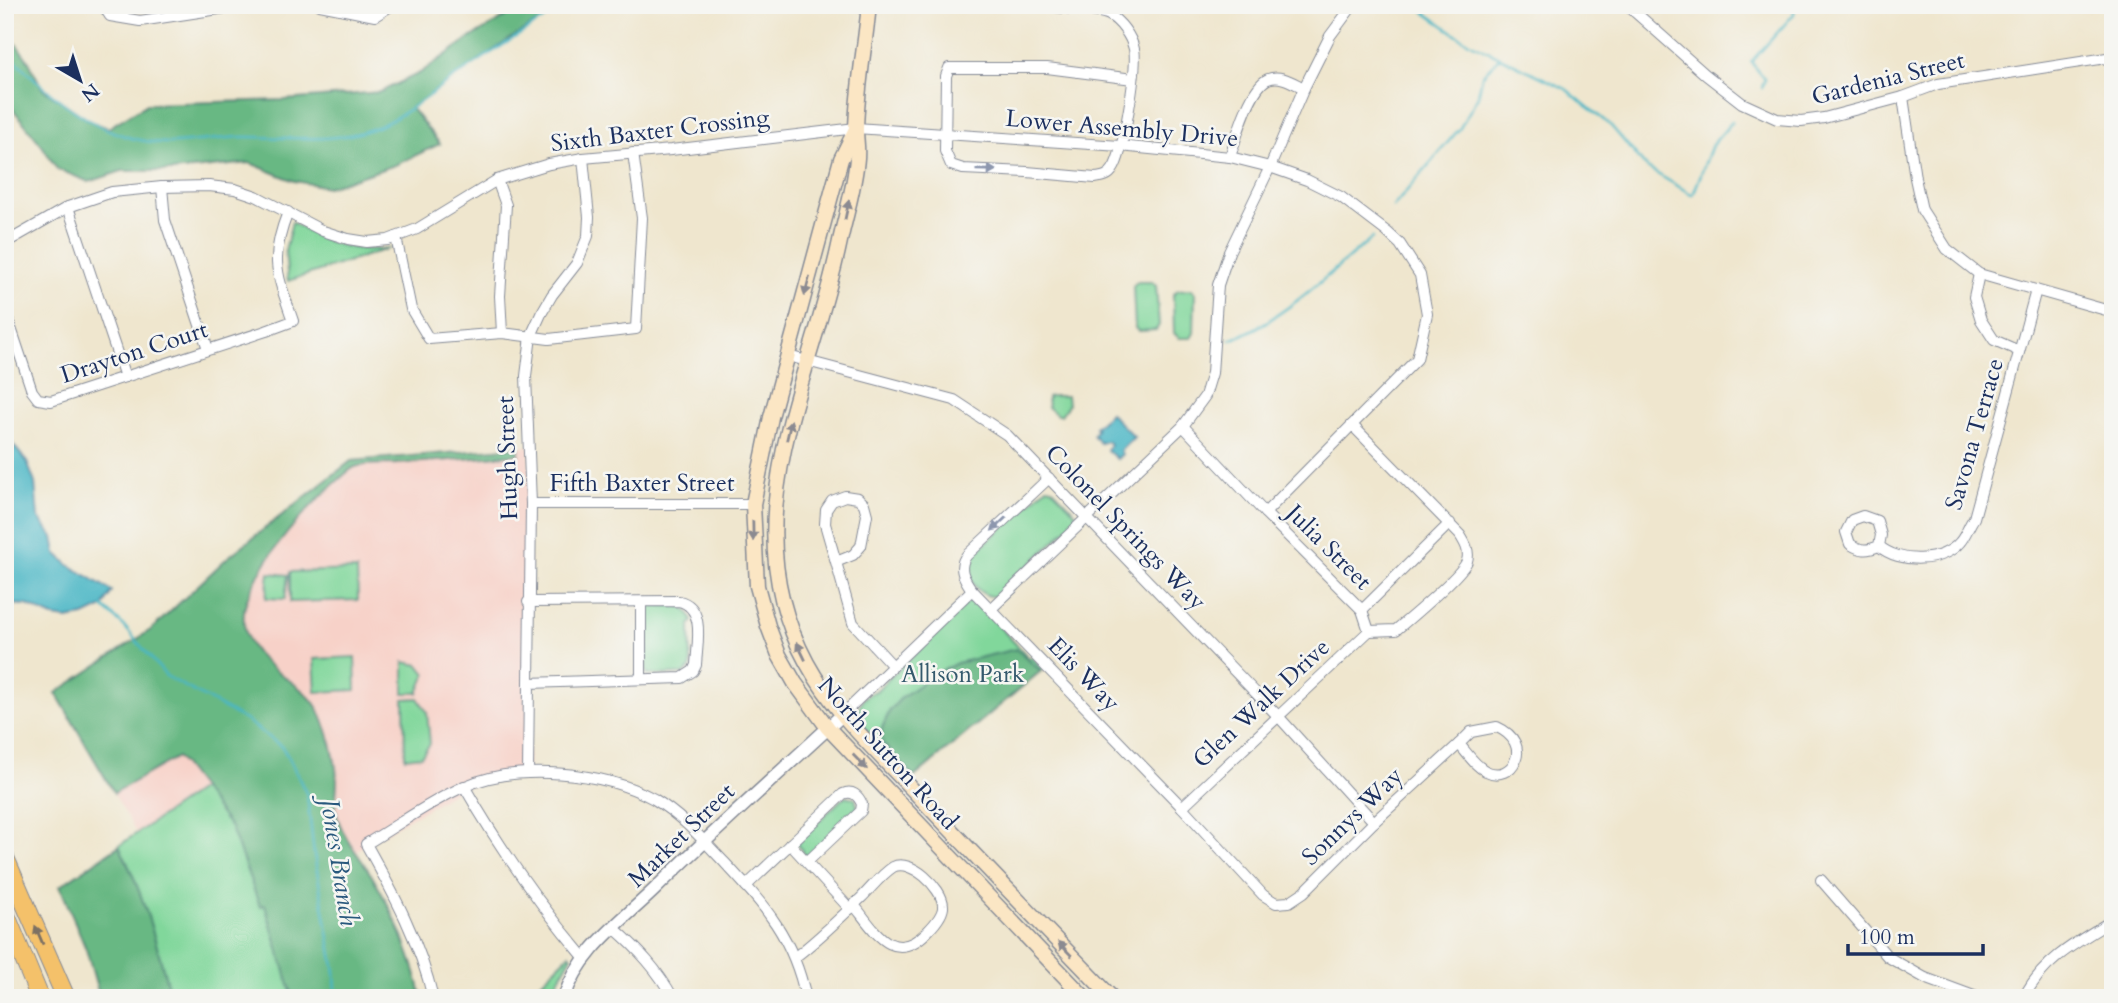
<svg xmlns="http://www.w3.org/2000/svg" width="2118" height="1003" font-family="Cardo,serif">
  <rect width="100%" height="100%" fill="#f6f6f2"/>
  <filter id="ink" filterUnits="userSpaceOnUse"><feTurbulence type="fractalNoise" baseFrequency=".0143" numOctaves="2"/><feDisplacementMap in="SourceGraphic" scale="14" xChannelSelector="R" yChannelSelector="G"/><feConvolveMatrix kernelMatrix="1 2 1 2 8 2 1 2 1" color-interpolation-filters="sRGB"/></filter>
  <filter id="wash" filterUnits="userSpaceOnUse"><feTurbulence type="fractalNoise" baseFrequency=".00686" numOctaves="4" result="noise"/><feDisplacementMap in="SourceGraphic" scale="28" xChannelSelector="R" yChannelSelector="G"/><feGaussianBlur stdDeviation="1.57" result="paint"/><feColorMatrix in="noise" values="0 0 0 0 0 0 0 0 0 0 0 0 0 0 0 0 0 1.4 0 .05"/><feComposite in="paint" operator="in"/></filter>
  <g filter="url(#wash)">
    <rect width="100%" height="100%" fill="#efe6ce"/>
    <polygon fill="#f7d1c8" points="529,446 528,773 464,786 357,850 362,860 227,771 137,834 56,693 152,629 227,558 351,461"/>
    <g fill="#81d79b" stroke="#4e837c" stroke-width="2">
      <path d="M292 222C326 243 349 253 390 248L288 281 285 251Z"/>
      <polygon points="1137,282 1152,282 1156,286 1159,325 1156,330 1138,331 1135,328 1133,286"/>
      <polygon points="1192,289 1195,293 1194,333 1191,338 1179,338 1174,333 1173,295 1178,290"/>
      <polygon points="1051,396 1067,396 1068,405 1061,415 1057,415 1048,407 1047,397"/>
      <path d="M1047 487 1052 488 1076 513V520L998 596C979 600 963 575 969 558Z"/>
      <polygon points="357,570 358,600 290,602 290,572"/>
      <polygon points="269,573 288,575 285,599 266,598"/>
      <path d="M972 599 976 600 998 621 996 623 1028 657 1033 658 1043 669 912 779 864 728C854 713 859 696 876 691L953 617 955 612Z"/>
      <path d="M674 605C685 606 689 611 693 621L690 625 691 667 684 674 649 675 646 672 649 625 646 621 647 611 650 606Z"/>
      <polygon points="355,657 356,690 316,692 314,659"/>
      <polygon points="404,662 419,665 426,674 418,693 404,693"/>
      <polygon points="418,698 427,712 430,744 421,756 405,758 404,699"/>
      <polygon points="227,771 384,897 403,936 422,998 117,998 69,880"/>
      <polygon points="845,796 855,798 858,809 807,857 796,843"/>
      <polygon points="570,954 572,956 557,982 552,998 525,998"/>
    </g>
    <g fill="#68b883" stroke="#427470" stroke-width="2">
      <polygon points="525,5 567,5 511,38 411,108 440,144 395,165 328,187 294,181 250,163 173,171 122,171 89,182 57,169 43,147 5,99 5,29 28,60 42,88 90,121 108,128 147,104 285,100 380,92 420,73 467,40"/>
      <path d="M519 447V454C478 458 438 461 397 464 385 465 367 463 355 467 348 470 340 479 334 484 299 516 263 556 246 602 243 612 243 623 246 633 256 671 305 679 320 713 329 733 336 758 337 780 337 795 333 808 339 822 346 841 361 858 372 876 395 915 412 954 422 998H293L265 905 260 906 231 828 177 757 114 793 56 693 152 629 227 558 351 461Z"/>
      <polygon points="1016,649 1041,671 914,777 882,743 882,728 890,710 902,697 933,675 957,663"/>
      <path d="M119 846C143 890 158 949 171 998H100L86 949 60 886Z"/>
    </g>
    <g fill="#49b6c5" stroke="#327292" stroke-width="2">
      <polygon points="1110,413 1134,437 1120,451 1122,454 1117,459 1107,450 1110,444 1107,441 1100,443 1093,435 1097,429 1095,427"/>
      <polygon points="5,435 27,462 35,483 38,517 53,537 56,553 69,565 112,591 103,607 84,616 67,619 53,617 27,605 5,604"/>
    </g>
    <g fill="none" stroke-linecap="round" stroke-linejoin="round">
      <g stroke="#49b6c5" stroke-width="2.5">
        <polyline points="1414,5 1463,39 1566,89 1611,126 1647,168 1693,195 1712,145 1732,122"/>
        <path d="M5 50C48 94 102 143 167 143 192 143 217 138 242 137 284 136 328 144 369 130 399 120 429 95 455 77 492 52 529 28 567 5"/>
        <polyline points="1762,88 1765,79 1751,62 1794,14 1794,5"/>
        <polyline points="1393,207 1460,128 1478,96 1482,76 1500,57"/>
        <path d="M1230 340C1281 321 1331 272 1372 238"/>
        <polyline points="103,607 124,626 166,676 247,721 282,747 290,760 307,795 314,854 335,972 336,998"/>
      </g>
    </g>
  </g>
  <g filter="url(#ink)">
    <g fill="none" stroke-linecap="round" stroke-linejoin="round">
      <g stroke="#858a96" stroke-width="12">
        <g id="minor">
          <polyline points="103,5 110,16 140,21 245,5"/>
          <polyline points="320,5 375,16 392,5"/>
          <path d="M1035 5C1048 7 1100 10 1109 15 1120 21 1131 36 1134 49 1138 66 1123 155 1113 169 1109 176 1103 177 1095 178L1027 172 963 169 951 165 945 151 946 76 949 68H1047L1133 79"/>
          <polyline points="1627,5 1706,75 1742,103 1777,119 1801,121 1824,118 1903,97 1938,84 2113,57"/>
          <polyline points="1903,97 1915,178 1922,210 1947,249 1979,274 2113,312"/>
          <path d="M1230 157C1236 138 1250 87 1268 79 1281 74 1293 83 1304 88"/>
          <polyline points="497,180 506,205 500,296 502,333"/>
          <polyline points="162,187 165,220 208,349"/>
          <polyline points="68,207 125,377"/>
          <polyline points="396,237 411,309 429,339 502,333 549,339 636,329 642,218 633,153"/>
          <polyline points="5,243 68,207 112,192 162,187 209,186 235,189 256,196 323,231 348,239 367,242 388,240 417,229 497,180 549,164 583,158 671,150 856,128 1120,146 1230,157 1270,167 1307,180 1341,197 1387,232 1400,244 1420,275 1427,314 1417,359 1265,513"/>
          <polyline points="1979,274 1974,297 1981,320 1994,340 2019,351"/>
          <path d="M5 310 32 391 38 399 51 401 266 331 293 321C277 274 269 260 288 212"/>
          <polyline points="788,356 954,400 1007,435 1278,716 1374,822"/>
          <path d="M1352 425 1460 535C1465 543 1470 551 1467 561 1462 575 1410 618 1396 630L1369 631"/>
          <polyline points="1183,426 1265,513 1362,610 1369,631"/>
          <path d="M1049 478 967 555C957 567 964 579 972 590L1182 807 1263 895 1276 903 1289 902 1304 892 1374 822 1459 744"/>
          <polyline points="531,504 753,504"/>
          <path d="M1879 546C1867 551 1861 551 1850 544L1846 532 1852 520 1863 516 1877 521 1881 535 1879 546C1899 564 1943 563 1960 542 1966 535 1969 525 1974 518L2036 290"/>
          <polyline points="836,562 853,555 861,546 867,515 864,504 858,498 845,496 832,501 826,510 825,524 836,562 853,623 893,666"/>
          <path d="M528 602 679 601C706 607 697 644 696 665L693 671 682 678 529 683"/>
          <polyline points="991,609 1183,426 1205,396 1212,373 1218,285 1229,252 1270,167 1304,88 1330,36 1353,5"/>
          <polyline points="1362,610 1450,523"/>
          <polyline points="641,679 641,602"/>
          <polyline points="843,714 972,590"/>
          <path d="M1497 727C1535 744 1512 784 1486 771 1475 766 1467 753 1459 744L1471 732Z"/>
          <polyline points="528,773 531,504 526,376 531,336 541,314 552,295 577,263 588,236 589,217 583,158"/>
          <path d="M464 786C499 847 539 904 584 957"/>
          <polyline points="1182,807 1369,631"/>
          <polyline points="790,844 850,909"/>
          <polyline points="1821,880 1888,957 1925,978 1979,998"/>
          <path d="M746 886 843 794C852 790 858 795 862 804L861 811 807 862"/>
          <path d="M614 928C638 949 658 970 673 998"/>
          <path d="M795 957C819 939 840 918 862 897 871 888 882 874 893 867 911 858 942 888 943 905 944 914 933 926 927 932 893 966 875 931 854 905"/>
          <path d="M433 998C420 942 394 894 366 844 398 825 429 802 463 787 516 763 603 771 654 799 682 816 703 840 725 863 766 907 793 937 806 998"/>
          <path d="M2024 998C2041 961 2080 940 2113 920"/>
        </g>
      </g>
      <g stroke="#858a96" stroke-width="15">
        <path id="tertiary" d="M564 998C579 951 621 922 655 889 716 829 780 773 843 714"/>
      </g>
      <g stroke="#858a96" stroke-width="17">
        <g id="secondary">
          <path d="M869 5C865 46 857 88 856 129 856 139 858 148 857 158 855 185 846 214 840 241 811 383 729 521 807 663 833 711 875 750 912 789 978 859 1045 928 1112 998"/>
          <polyline points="855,131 841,159 771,417 753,504 757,586 768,626 779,655 795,683 828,728 1085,998"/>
        </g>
      </g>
      <g stroke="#858a96" stroke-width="20">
        <g id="motorway">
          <polyline points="5,858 66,998"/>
          <polyline points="5,913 40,998"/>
        </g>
      </g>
      <use href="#minor" stroke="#fff" stroke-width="10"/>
      <use href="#tertiary" stroke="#fff" stroke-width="12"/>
      <use href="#secondary" stroke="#fbe6c4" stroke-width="14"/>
      <use href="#motorway" stroke="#f4c16b" stroke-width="18"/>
    </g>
    <defs><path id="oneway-solid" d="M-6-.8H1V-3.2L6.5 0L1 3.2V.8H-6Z" transform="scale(1.75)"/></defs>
    <g fill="#8d97ae">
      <use href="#oneway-solid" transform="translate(986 170) rotate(1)"/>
      <use href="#oneway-solid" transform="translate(999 524) rotate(137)"/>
    </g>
    <g fill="#8b8a91">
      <use href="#oneway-solid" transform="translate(847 210) rotate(-78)"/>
      <use href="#oneway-solid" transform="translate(807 286) rotate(105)"/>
      <use href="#oneway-solid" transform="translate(789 430) rotate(-77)"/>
      <use href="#oneway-solid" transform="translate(753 531) rotate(89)"/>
      <use href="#oneway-solid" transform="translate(801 651) rotate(-116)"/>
      <use href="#oneway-solid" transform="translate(860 762) rotate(46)"/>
      <use href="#oneway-solid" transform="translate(1065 949) rotate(-134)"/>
    </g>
    <use fill="#7d7164" href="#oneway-solid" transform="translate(39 935) rotate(-113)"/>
  </g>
  <g text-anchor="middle" stroke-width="5" stroke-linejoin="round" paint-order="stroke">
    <g font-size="24" fill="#1b2f5e" stroke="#f6f6f2">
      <text transform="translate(1888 78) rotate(-14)" y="8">Gardenia Street</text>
      <text transform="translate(1122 128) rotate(5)" y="8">Lower Assembly Drive</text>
      <text transform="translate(660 130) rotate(-7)" y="8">Sixth Baxter Crossing</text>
      <text transform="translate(134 352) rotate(-18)" y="8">Drayton Court</text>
      <text transform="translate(1974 434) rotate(-74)" y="8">Savona Terrace</text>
      <text transform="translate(507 458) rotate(-92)" y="8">Hugh Street</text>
      <text x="642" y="491">Fifth Baxter Street</text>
      <text transform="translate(1126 527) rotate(46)" y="8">Colonel Springs Way</text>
      <text transform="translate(1329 547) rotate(45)" y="8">Julia Street</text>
      <text transform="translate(1084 674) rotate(46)" y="8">Elis Way</text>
      <text transform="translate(1261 703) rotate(-43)" y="8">Glen Walk Drive</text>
      <text transform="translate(888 753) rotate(48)" y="8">North Sutton Road</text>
      <text transform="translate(1352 816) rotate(-44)" y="8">Sonnys Way</text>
      <text transform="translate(681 835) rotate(-44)" y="8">Market Street</text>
    </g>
    <g font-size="24" fill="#34596d" stroke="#f6f6f2">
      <text x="963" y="682">Allison Park</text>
    </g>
    <g font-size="26" font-style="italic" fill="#29587d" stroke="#f6f6f2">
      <text transform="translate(340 862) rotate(81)" y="9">Jones Branch</text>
    </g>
  </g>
  <rect width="2118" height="1003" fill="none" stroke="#f6f6f2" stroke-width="28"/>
  <g transform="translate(80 80) rotate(141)" stroke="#f6f6f2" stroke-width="5" paint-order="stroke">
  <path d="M0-5L12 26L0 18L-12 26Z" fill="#1b2f5e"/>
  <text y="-10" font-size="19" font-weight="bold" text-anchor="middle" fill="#1b2f5e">N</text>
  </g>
  <path d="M1848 944v10h135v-10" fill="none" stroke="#1b2f5e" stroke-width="3.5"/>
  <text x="1859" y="944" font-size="21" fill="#1b2f5e" stroke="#f6f6f2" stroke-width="5" paint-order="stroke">100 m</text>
</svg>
